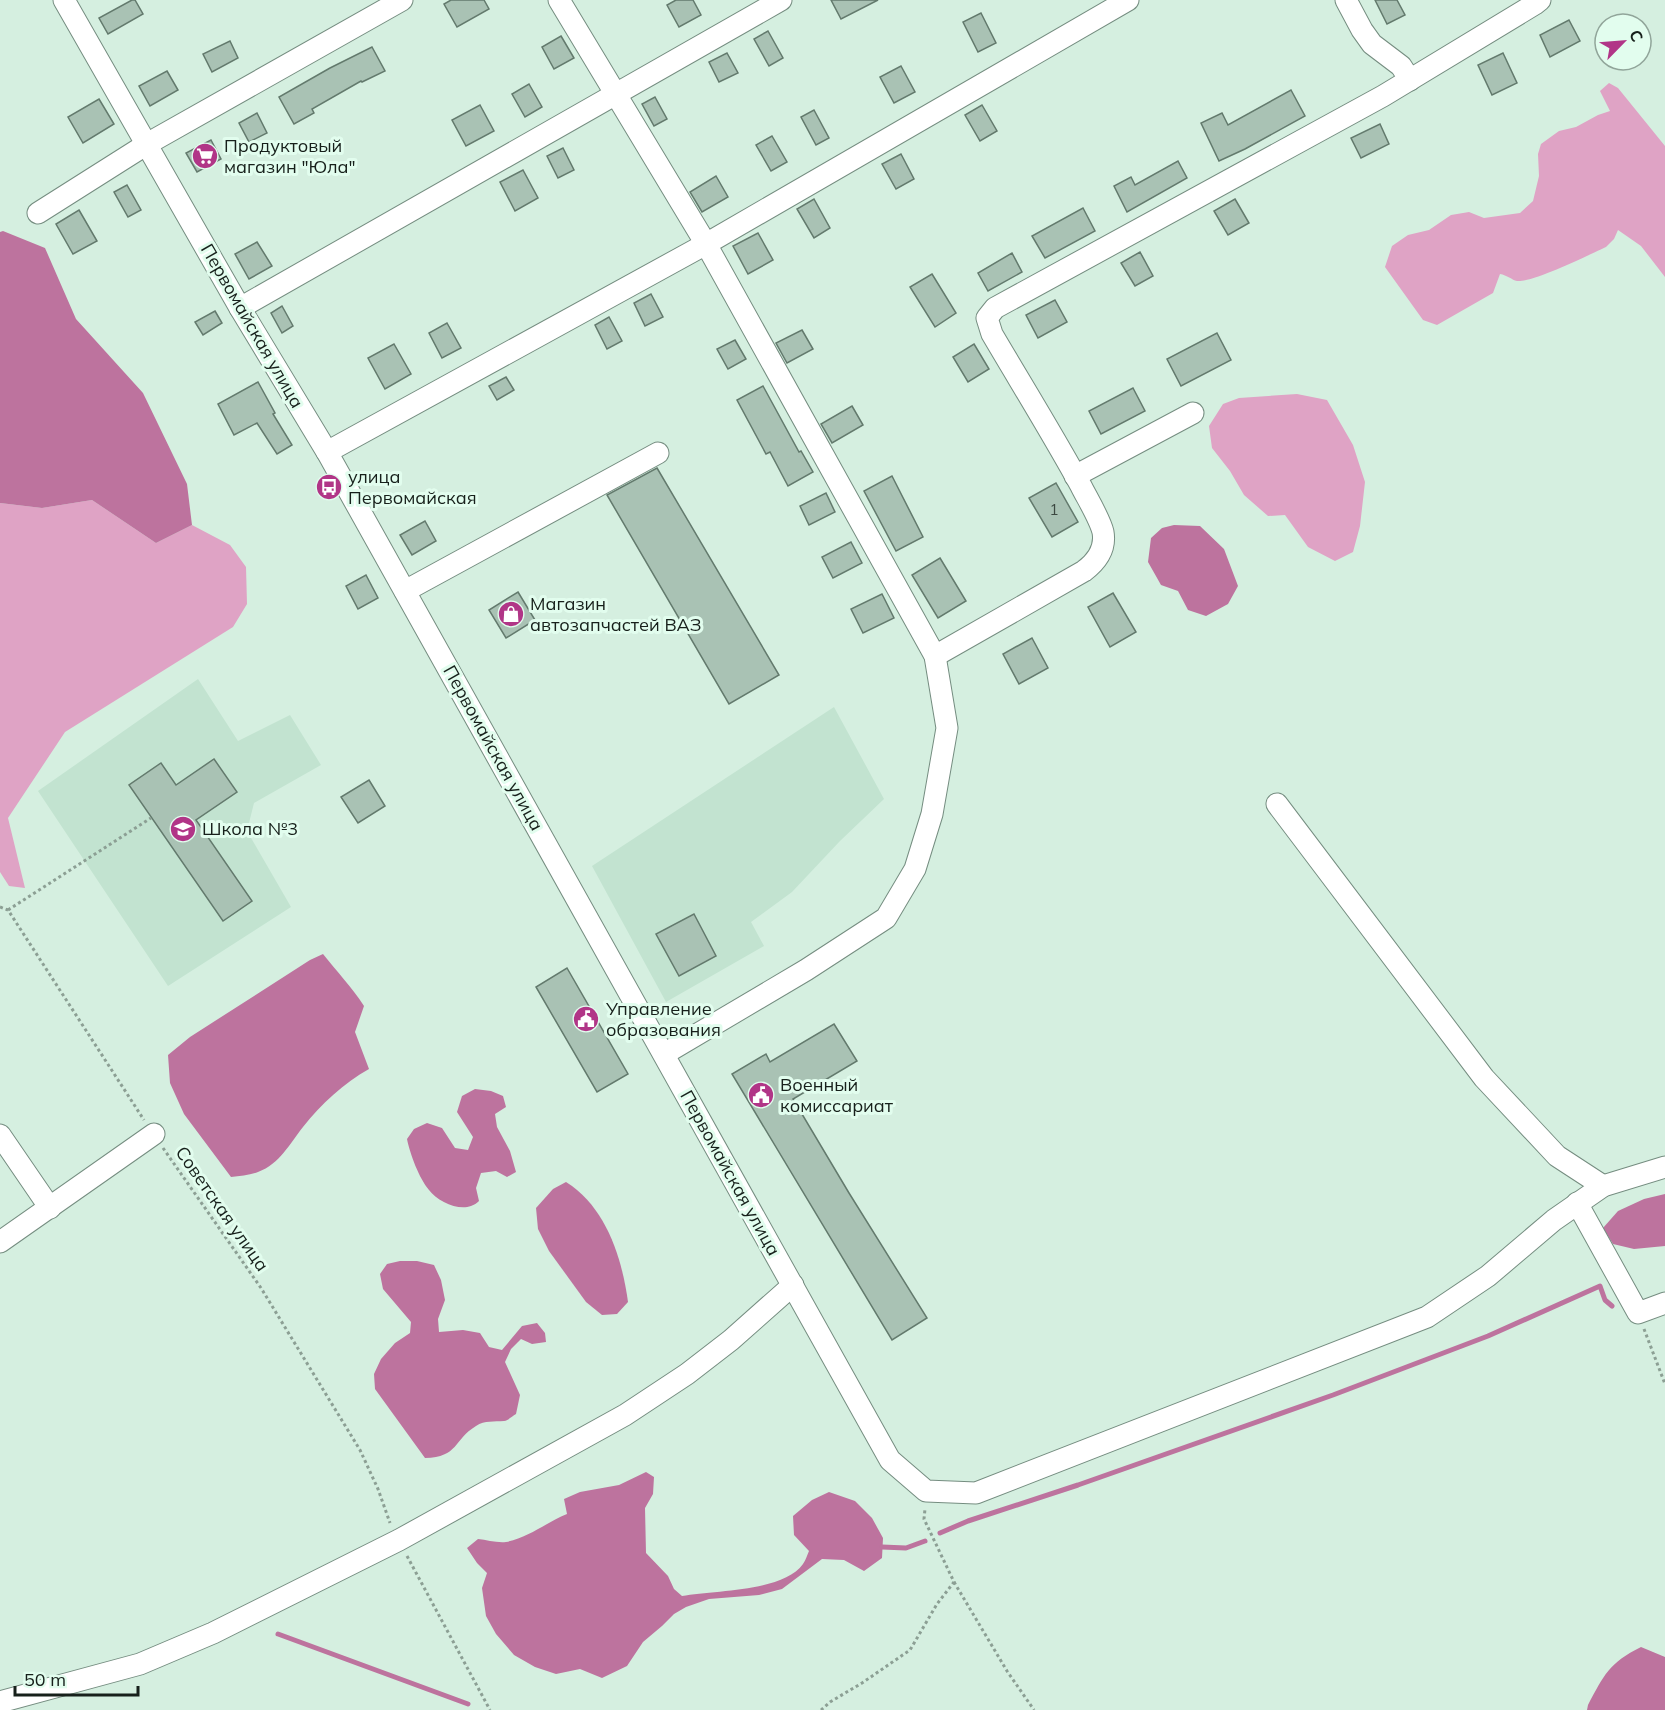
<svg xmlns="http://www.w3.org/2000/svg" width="1665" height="1710" font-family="Mulish,sans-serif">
  <rect width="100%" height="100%" fill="#d5efe0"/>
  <g fill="#c2e3d0">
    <polygon points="198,679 238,741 290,715 321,765 254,803 247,831 291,907 168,986 38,791"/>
    <polygon points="834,707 884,799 840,841 792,892 751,922 764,946 666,1002 592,866"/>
  </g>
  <g fill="#dfa3c5">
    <path d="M1609 83 1618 88 1665 146V277L1641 246 1618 230 1614 239 1606 247C1589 255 1532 283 1517 281 1512 280 1507 275 1500 274L1493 293 1437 325 1423 320 1385 267 1392 246 1408 235 1429 230 1451 215 1469 212 1484 218 1520 213 1533 201 1539 176 1538 154 1541 144 1559 131 1576 127 1598 115 1610 111 1600 91Z"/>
    <polygon points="1297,394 1327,400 1353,445 1365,482 1360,526 1353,552 1335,561 1308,547 1285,515 1268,516 1244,495 1230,471 1212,448 1209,426 1223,404 1239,398"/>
    <polygon points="92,500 156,543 192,525 230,545 246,567 247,604 233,627 65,732 8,818 25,888 9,886 0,872 0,503 42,508"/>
  </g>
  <g fill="#bd739e">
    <polygon points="3,231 45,248 76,319 143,393 187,484 192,525 156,543 92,500 42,508 0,503 0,232"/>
    <polygon points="1174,525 1200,526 1224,549 1238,586 1228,604 1206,616 1188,610 1178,591 1161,585 1148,562 1151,538 1162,528"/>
    <path d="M323 954C337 972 352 987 364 1006L355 1032 369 1069C344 1083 321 1104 303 1127 290 1143 280 1164 258 1172 250 1175 240 1176 231 1177L184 1114 170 1083 168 1055 190 1037 310 960Z"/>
    <path d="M475 1089 491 1091 503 1096 506 1107 495 1114 497 1127 510 1151 516 1172 507 1177 496 1171 481 1173 476 1188 479 1201C477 1203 474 1205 471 1206 458 1211 437 1201 429 1190 419 1178 410 1154 407 1139L414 1129 427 1123 442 1128 455 1148 468 1150 473 1137 457 1112 462 1096Z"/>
    <path d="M566 1182C606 1207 622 1258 628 1302L617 1314 602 1315 586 1302 549 1251 538 1229 536 1208 553 1189Z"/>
    <polygon points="1665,1194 1665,1246 1634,1249 1613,1244 1603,1228 1618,1211 1644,1199"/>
    <path d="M400 1261H417L434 1265 441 1280 445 1300 438 1319 439 1332 463 1330 480 1333 489 1347 502 1350 522 1326 537 1323 545 1333 546 1342 532 1344 521 1339 511 1349 505 1362 520 1395 516 1414C512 1416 509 1420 504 1421 494 1422 485 1420 476 1426 453 1440 459 1457 425 1458L375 1389 374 1374 381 1359 395 1343 410 1333 411 1322 383 1289 380 1274 387 1264Z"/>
    <path d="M646 1472 654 1477 653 1494 645 1508 646 1553 668 1576 674 1589 682 1596C714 1590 783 1592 803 1564 806 1560 807 1555 809 1551L794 1535 793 1516 812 1500 829 1492 855 1501 872 1518 883 1538 882 1558 864 1571 844 1560 822 1559 782 1589 759 1595 709 1599 686 1607 674 1614 662 1626 643 1642 627 1666 602 1678 580 1669 556 1674 535 1667 514 1655 496 1634 486 1616 482 1588 487 1573 477 1563 467 1548 478 1539C487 1540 497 1543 506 1542 528 1538 547 1522 567 1514L564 1499 580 1492 619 1485Z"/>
    <path d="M1641 1647 1665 1657V1710H1587L1588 1705C1604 1675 1609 1663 1641 1647Z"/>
  </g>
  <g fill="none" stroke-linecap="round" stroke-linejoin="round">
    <g stroke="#bd739e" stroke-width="5">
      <polyline points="940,1533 968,1521 1078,1485 1333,1395 1488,1336 1600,1286 1605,1300 1612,1306"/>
      <polyline points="882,1547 906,1548 925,1541"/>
      <polyline points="278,1634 468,1704"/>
    </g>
  </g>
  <g fill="#a9c2b4" stroke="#637a6d" stroke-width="1.5">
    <polygon points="132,0 135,0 143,14 108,34 99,18"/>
    <polygon points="451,0 484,0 489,9 457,27 444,4"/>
    <polygon points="676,0 693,0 701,15 679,27 667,5"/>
    <polygon points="831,0 878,0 841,19"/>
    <polygon points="1375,0 1397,0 1405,15 1387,24"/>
    <polygon points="981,13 996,43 978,52 963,22"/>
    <polygon points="1569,20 1580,41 1550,57 1540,35"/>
    <polygon points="768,31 783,58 769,66 754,39"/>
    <polygon points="561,36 574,58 554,69 542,47"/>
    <polygon points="230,41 238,58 212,72 203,54"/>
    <polygon points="372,47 385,71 362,82 361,81 312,109 314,113 294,124 279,97 330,68"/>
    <polygon points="727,53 738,73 719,82 709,62"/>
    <polygon points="1503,53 1517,83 1492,95 1478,65"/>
    <polygon points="901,66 915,92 894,103 880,77"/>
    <polygon points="167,71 178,90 150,106 139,86"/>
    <polygon points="529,84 542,107 525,117 512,94"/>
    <polygon points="1291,90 1305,116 1245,149 1219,161 1201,123 1222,113 1228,125"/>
    <polygon points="655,97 667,119 654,126 642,104"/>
    <polygon points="99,99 114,124 83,143 68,117"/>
    <polygon points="480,105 494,131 466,146 452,120"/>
    <polygon points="982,105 997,131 980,141 965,115"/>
    <polygon points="814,110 829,138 816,145 801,117"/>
    <polygon points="257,113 267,133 249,142 239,123"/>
    <polygon points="1380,124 1389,144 1361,158 1351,138"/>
    <polygon points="772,136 787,162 771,171 756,145"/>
    <polygon points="211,140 221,159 197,172 186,153"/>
    <polygon points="563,148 574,170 558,178 547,156"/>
    <polygon points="901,154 914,179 896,189 882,164"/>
    <polygon points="1178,161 1187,178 1127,212 1114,186 1131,177 1135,185"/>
    <polygon points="523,170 538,198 515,211 500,182"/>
    <polygon points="716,176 728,197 702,212 690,192"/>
    <polygon points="127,185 141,210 128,217 114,192"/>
    <polygon points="814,199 830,228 814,238 797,209"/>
    <polygon points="1235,199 1249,223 1228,235 1214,211"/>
    <polygon points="1083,208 1095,231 1045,258 1032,236"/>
    <polygon points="79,210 97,241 73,254 56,224"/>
    <polygon points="758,233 773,260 748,274 733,246"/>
    <polygon points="257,242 272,266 249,279 235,254"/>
    <polygon points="1140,252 1153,276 1135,286 1121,263"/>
    <polygon points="1012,253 1022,272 988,291 978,273"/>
    <polygon points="932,274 956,313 935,327 910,287"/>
    <polygon points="651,294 663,317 645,326 634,303"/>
    <polygon points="1055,300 1067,322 1038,338 1026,315"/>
    <polygon points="282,306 293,326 282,333 271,313"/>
    <polygon points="215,311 222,323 203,335 195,322"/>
    <polygon points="609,317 622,341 607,349 595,325"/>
    <polygon points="447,323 461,348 442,358 429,333"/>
    <polygon points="802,330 813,349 787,363 776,343"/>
    <polygon points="1217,333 1231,360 1181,386 1167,359"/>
    <polygon points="735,340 746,359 728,369 717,349"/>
    <polygon points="394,344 411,374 385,389 368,358"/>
    <polygon points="974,344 989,369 968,382 953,357"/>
    <polygon points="506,377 514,390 497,400 489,386"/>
    <polygon points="258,382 275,413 273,414 292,445 277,454 257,423 234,435 218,404"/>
    <polygon points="763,386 799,452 801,451 813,472 788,486 770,452 766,454 737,400"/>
    <polygon points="1133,388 1145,411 1101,434 1089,411"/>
    <polygon points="852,406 863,425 832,443 821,424"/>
    <polygon points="657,468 779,675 729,704 607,495"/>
    <polygon points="892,476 923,537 896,551 864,491"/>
    <polygon points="1056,483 1078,522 1052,537 1029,498"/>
    <polygon points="826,493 835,512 809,525 800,506"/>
    <polygon points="425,521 436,541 412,555 400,535"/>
    <polygon points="851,542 862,563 833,578 822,557"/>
    <polygon points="940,558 966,601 938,618 912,575"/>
    <polygon points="366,575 378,598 358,609 346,586"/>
    <polygon points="518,592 535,620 506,638 489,610"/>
    <polygon points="1113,593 1136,632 1110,647 1088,607"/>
    <polygon points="882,594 894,618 863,633 851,609"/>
    <polygon points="1032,638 1048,668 1019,684 1003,654"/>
    <polygon points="214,759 237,792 196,820 252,901 223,921 129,785 161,763 176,785"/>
    <polygon points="369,780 385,806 358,823 341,797"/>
    <polygon points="694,914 716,956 679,976 656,934"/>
    <polygon points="567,968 628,1074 597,1092 536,987"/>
    <polygon points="834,1024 857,1061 793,1099 849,1193 927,1318 892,1340 732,1074 766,1054 770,1062"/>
  </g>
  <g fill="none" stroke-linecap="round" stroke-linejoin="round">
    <g stroke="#758d80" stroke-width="23">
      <g id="minor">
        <polyline points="64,0 240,308 327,452 890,1460 926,1491 976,1493 1427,1317 1488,1276 1554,1220 1603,1186 1665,1167"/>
        <polyline points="559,0 706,244 935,656 947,728 932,814 915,869 886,918 806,970 664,1054"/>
        <polyline points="1346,0 1362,30 1372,44 1401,66 1410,80"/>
        <polyline points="38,213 147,144 402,0"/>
        <polyline points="240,308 781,0"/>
        <polyline points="327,452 706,244 1128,0"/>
        <polyline points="1075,476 1193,413"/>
        <polyline points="405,591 658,453"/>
        <path d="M935 656 1084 571C1096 562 1106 549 1103 532 1100 519 1087 498 1081 486 1053 435 1022 385 992 334L987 318 995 308 1383 96 1535 4 1540 0"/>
        <polyline points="1277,804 1484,1078 1557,1156 1603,1186"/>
        <polyline points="0,1135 50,1208"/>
        <polyline points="1577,1203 1638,1313 1665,1303"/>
        <polyline points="0,1242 154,1134"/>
        <polyline points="0,1702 140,1664 213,1633 399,1540 625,1415 687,1374 731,1340 793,1285"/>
      </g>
    </g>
    <g stroke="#8c9f94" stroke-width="3" stroke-dasharray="3 3" stroke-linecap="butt">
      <polyline points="0,907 8,910 144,1120"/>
      <polyline points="8,910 151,818"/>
      <polyline points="163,1148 261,1288 360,1450 378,1489 390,1523"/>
      <polyline points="1644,1329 1665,1384"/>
      <polyline points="407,1556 490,1710"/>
      <polyline points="954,1582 1007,1671 1034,1710"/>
      <polyline points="821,1710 830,1702 862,1683 910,1650 937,1604 954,1582 924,1519 925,1509"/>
    </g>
    <use href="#minor" stroke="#fff" stroke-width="21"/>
  </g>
  <defs>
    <g id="supermarket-disc" transform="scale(1.35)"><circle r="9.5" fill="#b13587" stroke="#e2fdee"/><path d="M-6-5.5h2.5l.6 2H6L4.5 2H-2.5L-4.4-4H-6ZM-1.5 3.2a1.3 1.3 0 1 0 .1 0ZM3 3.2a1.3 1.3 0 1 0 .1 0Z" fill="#fff"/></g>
    <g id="bus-disc" transform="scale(1.35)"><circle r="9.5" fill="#b13587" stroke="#e2fdee"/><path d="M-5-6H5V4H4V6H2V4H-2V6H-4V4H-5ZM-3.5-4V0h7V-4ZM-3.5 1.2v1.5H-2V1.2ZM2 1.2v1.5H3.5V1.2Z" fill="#fff"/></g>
    <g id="shop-disc" transform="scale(1.35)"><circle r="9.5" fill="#b13587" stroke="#e2fdee"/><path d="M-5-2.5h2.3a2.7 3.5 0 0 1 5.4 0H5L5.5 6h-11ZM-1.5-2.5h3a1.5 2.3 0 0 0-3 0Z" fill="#fff"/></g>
    <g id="school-disc" transform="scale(1.35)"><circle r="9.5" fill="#b13587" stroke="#e2fdee"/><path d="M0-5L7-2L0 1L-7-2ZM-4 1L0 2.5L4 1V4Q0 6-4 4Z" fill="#fff"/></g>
    <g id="civic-disc" transform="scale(1.35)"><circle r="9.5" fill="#b13587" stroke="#e2fdee"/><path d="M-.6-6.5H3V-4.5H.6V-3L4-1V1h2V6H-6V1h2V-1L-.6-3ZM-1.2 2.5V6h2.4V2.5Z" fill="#fff"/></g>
  </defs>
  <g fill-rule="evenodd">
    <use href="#supermarket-disc" x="205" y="156"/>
    <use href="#bus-disc" x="329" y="487"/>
    <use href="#shop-disc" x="511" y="614"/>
    <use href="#school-disc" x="183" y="829"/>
    <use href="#civic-disc" x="586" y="1019"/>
    <use href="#civic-disc" x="761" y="1095"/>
  </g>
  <g text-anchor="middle" stroke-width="6" stroke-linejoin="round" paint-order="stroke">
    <g font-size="15" fill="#3c4841">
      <text x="1054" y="515">1</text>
    </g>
    <g font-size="18" fill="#17201b" stroke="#e2fdee" text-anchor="start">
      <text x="224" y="152">Продуктовый<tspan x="224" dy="21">магазин "Юла"</tspan></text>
      <text x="348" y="483">улица<tspan x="348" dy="21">Первомайская</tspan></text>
      <text x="530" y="610">Магазин<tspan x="530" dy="21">автозапчастей ВАЗ</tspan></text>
      <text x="202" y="835">Школа №3</text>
      <text x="606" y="1015">Управление<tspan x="606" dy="21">образования</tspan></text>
      <text x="780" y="1091">Военный<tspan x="780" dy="21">комиссариат</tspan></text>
    </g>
    <g font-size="18" fill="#17201b" stroke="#e2fdee">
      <text transform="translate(252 326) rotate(60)" y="6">Первомайская улица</text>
      <text transform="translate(493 748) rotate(61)" y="6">Первомайская улица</text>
      <text transform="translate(730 1173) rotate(61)" y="6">Первомайская улица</text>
      <text transform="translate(222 1209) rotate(55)" y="6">Советская улица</text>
    </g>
  </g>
  <g transform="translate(1623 42) rotate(65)"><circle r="28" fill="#e2fdee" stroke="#91a59a" stroke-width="1.5"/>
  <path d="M0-4.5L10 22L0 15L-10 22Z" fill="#b13587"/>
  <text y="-9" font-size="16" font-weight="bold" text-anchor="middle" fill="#17201b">С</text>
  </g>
  <path d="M15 1686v9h123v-9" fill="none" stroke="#17201b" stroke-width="3"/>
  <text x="24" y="1686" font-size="18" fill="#17201b" stroke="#e2fdee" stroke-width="4.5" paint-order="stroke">50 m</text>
</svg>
